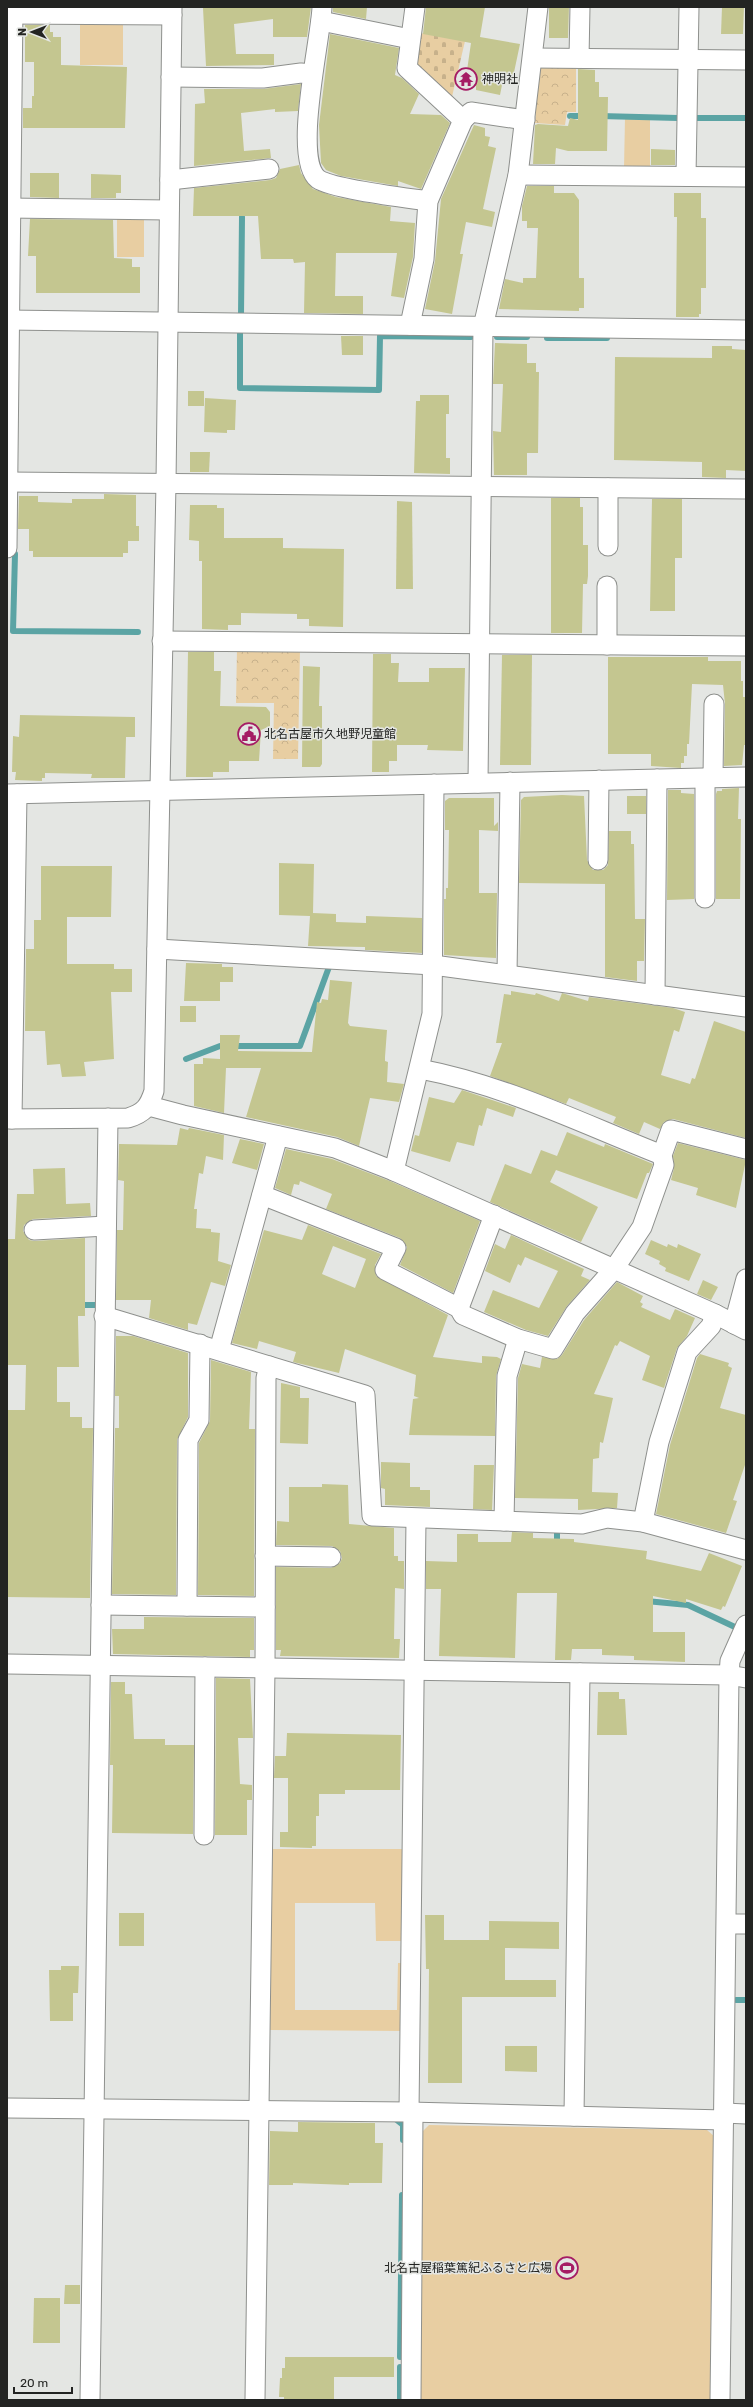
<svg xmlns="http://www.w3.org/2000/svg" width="753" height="2407" font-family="Rubik,'Noto Sans JP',sans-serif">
  <defs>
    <pattern id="cemetery-stones" width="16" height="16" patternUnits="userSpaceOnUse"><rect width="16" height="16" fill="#e8cea2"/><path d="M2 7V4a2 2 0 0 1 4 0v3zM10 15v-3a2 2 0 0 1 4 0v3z" fill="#c7b18b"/></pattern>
    <pattern id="park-crowns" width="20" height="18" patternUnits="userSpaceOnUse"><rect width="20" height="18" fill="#e8cea2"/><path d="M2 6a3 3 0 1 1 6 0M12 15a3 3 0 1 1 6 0" fill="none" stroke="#c7b18b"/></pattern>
  </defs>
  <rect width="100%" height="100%" fill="#e4e6e3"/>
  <g fill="#e8cea2">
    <rect x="80" y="22" width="43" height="43"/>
    <polygon points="625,118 650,119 650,168 624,168"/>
    <rect x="117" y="213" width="27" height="44"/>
    <polygon points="270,1849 406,1849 406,1941 376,1941 375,1903 295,1903 295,2010 397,2010 398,1963 406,1963 405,2031 270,2030"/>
    <polygon points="429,2125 707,2130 715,2137 712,2400 419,2400 421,2133"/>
  </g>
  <polygon fill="url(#cemetery-stones)" points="415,32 465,41 451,101 412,65"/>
  <g fill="url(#park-crowns)">
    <polygon points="542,65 576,65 576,112 567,112 565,125 535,123 539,69"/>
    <polygon points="237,648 300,649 298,759 273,759 274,703 236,703"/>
  </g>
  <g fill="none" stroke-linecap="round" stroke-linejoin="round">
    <g stroke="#5ba4a4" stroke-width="6">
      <polyline points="570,116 585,116"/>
      <polyline points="600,116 678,118"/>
      <polyline points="693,118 746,118"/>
      <polyline points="235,316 241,316 242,217"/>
      <polyline points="240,333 240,388 379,390 380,336 471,337"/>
      <polyline points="497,337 527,337"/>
      <polyline points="547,338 607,338"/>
      <polyline points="15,554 13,631 138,632"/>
      <polyline points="186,1059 220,1046 300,1046 329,967"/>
      <polyline points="77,1305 95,1305"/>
      <polyline points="557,1545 557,1531"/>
      <polyline points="646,1601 688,1605 737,1628"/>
      <polyline points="736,2000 746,2000"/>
      <polyline points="393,2117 403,2125 403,2140"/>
      <polyline points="400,2357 402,2195"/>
      <polyline points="400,2400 400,2367"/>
    </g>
  </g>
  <g fill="#c4c690" fill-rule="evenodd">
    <polygon points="288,7 311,7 307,37 273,37 273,19 234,24 236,54 274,54 274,65 206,66 203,8"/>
    <polygon points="333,7 367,7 366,19 333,12"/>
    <polygon points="426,7 485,7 480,37 520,44 513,77 504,75 500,95 476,90 476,86 465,84 471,43 423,34"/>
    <polygon points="549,7 569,7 568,38 549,38"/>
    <polygon points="722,7 744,7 743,34 721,34"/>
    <polygon points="25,25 50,25 50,32 53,32 53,37 61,37 61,65 127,67 125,128 23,128 23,108 32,108 32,96 34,96 34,62 25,62"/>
    <polygon points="330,34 399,48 395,75 402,78 419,94 410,114 441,115 450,123 421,189 398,181 398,186 341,176 326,170 321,163 319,125"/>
    <polygon points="578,69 595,70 595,82 599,82 599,97 608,97 607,151 568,151 556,148 555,164 533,164 535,125 538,124 568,126 570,118 578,120"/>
    <polygon points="301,84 298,111 275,112 275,109 241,113 244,151 270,149 271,158 194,166 195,104 205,103 204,89 263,89"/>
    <polygon points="474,125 485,128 485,136 490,137 488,146 496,148 483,209 495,212 492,227 466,222 460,254 463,254 452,314 425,309 435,261 441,199"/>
    <polygon points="651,149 675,150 675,165 651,165"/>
    <polygon points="299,165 301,173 313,189 336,197 391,207 390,221 415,223 413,257 404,298 391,296 397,253 336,253 335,296 363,296 363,314 304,313 305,262 294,263 293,259 261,259 258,216 193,216 194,188 270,180 276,178 280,169"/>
    <polygon points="30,173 59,173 59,198 30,197"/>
    <polygon points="91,174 121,175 121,193 116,193 116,198 91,198"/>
    <polygon points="527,186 554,186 554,193 574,193 579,200 579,278 584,278 584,308 579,308 579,311 499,309 505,279 523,283 523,278 536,278 538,228 527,228 527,221 522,221 522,206"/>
    <polygon points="674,193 701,193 701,218 706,218 706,288 701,288 701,314 699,314 699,317 676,317 677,217 674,217"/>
    <polygon points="30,219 113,220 114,258 132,259 132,267 140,267 140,293 36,293 36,256 28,256"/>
    <polygon points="341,336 363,336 363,355 342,355"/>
    <polygon points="495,343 527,344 527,363 536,363 536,372 539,372 538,453 527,453 527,475 494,475 493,431 501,432 503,384 493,384"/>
    <polygon points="712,346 732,346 732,349 746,350 746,471 726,470 726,478 702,477 702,462 614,460 615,357 712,358"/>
    <rect x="188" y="391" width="16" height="15"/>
    <polygon points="420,395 449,395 449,414 446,414 446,458 450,458 450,474 414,473 416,401 420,401"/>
    <polygon points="205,398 236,400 235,430 227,430 227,433 204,432"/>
    <polygon points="190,452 210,452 209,472 190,472"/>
    <polygon points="104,494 136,495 136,526 139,526 139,541 128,541 128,553 123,553 123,557 33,557 33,551 29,551 29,529 18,529 19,496 38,496 38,502 72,503 72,499 104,499"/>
    <polygon points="551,498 580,498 580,507 583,507 583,545 588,545 588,576 587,584 583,584 582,633 551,633"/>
    <polygon points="652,499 682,499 682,558 675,558 675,611 650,611"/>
    <polygon points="397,501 412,502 413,589 396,589"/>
    <polygon points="190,505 217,505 217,508 224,508 224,538 283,538 283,548 344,549 343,627 309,626 309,619 297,619 297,614 241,613 241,625 228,625 228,630 202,629 202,561 199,561 199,541 189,540"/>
    <polygon points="188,652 214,652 214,671 221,671 220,706 266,707 270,712 270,726 261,730 259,761 229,761 229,772 213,772 213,777 186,777"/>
    <polygon points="373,654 391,654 391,663 399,663 398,682 429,682 429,668 465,668 463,751 427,750 428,745 397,745 397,761 389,761 389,772 372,772"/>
    <polygon points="502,655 532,655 531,765 500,765"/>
    <polygon points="608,657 708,657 708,661 741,661 741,681 743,681 743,697 746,697 746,745 744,745 742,765 724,766 725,704 723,685 692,684 689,744 687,744 687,756 684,756 684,763 681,763 681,768 651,766 651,754 608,754"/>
    <polygon points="303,666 320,667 319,706 322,706 322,764 320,767 302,767"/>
    <polygon points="20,715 135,717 135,737 126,737 125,778 91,778 92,774 45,773 45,778 42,778 42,781 15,780 16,772 12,772 13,736 19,737"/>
    <polygon points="739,788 738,819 741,819 740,899 716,899 716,794 717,791 722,791 722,789"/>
    <polygon points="668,790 681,790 681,793 694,794 694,899 667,900"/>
    <polygon points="562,795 584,796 587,860 593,870 603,870 608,865 609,831 631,831 631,844 634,844 635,919 645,919 644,961 637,961 637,981 605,977 605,884 519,883 521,800 524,797"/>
    <rect x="627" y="796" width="19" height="18"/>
    <polygon points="449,798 494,798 494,826 498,822 498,831 479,830 479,893 497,893 496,958 444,955 444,899 446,899 446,888 448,888 449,830 445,830 445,801"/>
    <polygon points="279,863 314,864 313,913 336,914 336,922 366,923 366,916 422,918 422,953 365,950 365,947 308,946 310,916 279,915"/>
    <polygon points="41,866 112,866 111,917 67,917 67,964 114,964 114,969 132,969 132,992 111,992 114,1059 84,1062 86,1076 62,1077 60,1064 47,1065 45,1031 25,1031 26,949 34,949 34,920 41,920"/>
    <polygon points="186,963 222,964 222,967 233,967 233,982 220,982 220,1001 184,1001"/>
    <polygon points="330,980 352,982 348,1023 350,1026 387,1030 385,1057 385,1061 388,1062 387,1082 404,1084 399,1102 370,1098 359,1146 337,1137 246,1117 261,1068 226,1068 224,1113 194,1106 194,1064 203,1064 203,1058 220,1059 220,1035 240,1035 238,1051 312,1052 317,1002 321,1003 322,999 328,1000"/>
    <polygon points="511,991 535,995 536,993 559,1001 562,993 588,1001 589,997 673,1008 685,1012 679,1032 674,1030 661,1075 690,1084 692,1078 695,1079 714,1021 746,1032 746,1138 673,1119 664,1122 660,1129 644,1122 639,1134 613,1123 616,1117 569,1098 566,1104 490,1076 502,1043 496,1043 504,994 511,995"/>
    <rect x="180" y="1006" width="16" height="16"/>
    <polygon points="462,1090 516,1108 513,1117 487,1108 482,1126 479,1125 474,1146 457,1142 450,1162 411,1151 415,1135 419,1136 429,1097 454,1103"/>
    <polygon points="180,1128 188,1130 189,1128 224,1135 223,1160 206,1156 203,1174 199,1173 194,1209 197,1209 196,1228 211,1229 211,1232 220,1233 218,1261 231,1265 225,1286 211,1282 197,1325 188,1323 188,1330 149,1318 151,1300 116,1300 117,1230 123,1230 124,1181 118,1180 119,1144 177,1145"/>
    <polygon points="567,1132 604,1147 605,1144 653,1164 649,1173 647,1173 637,1199 556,1170 550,1182 598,1207 581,1242 490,1202 505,1164 531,1174 541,1150 557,1156"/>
    <polygon points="240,1139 264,1144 257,1170 232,1163"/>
    <polygon points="678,1143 746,1160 736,1208 696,1195 698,1188 671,1180 674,1168 673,1156"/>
    <polygon points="286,1149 332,1159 390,1181 480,1221 453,1293 400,1265 407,1247 400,1238 326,1209 332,1194 300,1181 299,1185 294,1184 291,1195 275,1188"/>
    <polygon points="65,1168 66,1204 90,1203 91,1216 33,1219 24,1225 23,1231 29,1240 34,1241 85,1238 85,1316 78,1316 78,1320 79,1367 57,1367 57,1402 70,1402 70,1417 82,1417 82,1428 93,1428 90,1598 7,1597 7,1410 25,1410 26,1365 8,1365 7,1239 15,1239 17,1194 34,1194 33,1169"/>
    <path d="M308 1225 381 1254 375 1265 376 1276 448 1315 433 1357 482 1363V1356L497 1357 501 1359 496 1376 495 1436 409 1435 413 1399 419 1398 414 1396 416 1375 345 1349 339 1373 293 1362 296 1352 259 1341 257 1349 232 1343 264 1230 302 1240ZM333 1246 366 1259 355 1288 322 1274Z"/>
    <polygon points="511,1235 584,1269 581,1276 590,1280 567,1306 548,1336 526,1330 484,1312 493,1290 539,1308 558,1271 525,1257 521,1266 518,1264 510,1283 485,1271 495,1244 505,1249"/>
    <polygon points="651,1240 667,1247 668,1244 677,1248 678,1244 701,1254 689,1281 665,1271 666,1268 659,1264 660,1261 645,1254"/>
    <polygon points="703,1280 718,1287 711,1300 697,1294"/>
    <polygon points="617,1282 643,1296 640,1302 643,1304 641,1307 670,1320 675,1309 695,1318 687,1336 677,1348 664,1388 642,1380 650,1356 620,1341 617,1346 615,1345 594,1394 613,1398 603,1443 600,1442 599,1458 593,1459 592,1492 618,1493 617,1508 578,1510 578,1499 515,1498 518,1378 522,1364 540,1368 542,1357 557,1359 562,1355 584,1320"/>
    <polygon points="116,1336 133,1336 188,1353 188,1417 177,1440 176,1595 112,1594 115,1428 119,1428 119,1396 115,1396"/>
    <polygon points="700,1354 729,1363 728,1366 732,1368 720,1408 746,1415 746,1462 733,1500 737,1501 726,1533 656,1514 670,1445 697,1358"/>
    <polygon points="211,1360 251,1372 249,1429 255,1429 254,1596 198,1595 199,1443 210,1421"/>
    <polygon points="281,1383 300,1387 300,1398 309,1398 308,1444 280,1443"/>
    <polygon points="381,1462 410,1463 410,1487 420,1487 420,1490 430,1490 430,1507 385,1505 385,1489 381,1488"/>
    <polygon points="474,1465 494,1465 492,1510 473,1509"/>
    <polygon points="322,1484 348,1485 349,1524 394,1528 394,1556 398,1556 398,1561 404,1561 404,1589 395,1588 394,1639 400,1639 399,1658 280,1656 281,1650 276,1650 276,1567 331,1568 340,1563 342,1558 340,1551 332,1546 276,1545 277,1521 289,1522 289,1487 322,1487"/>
    <polygon points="512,1532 533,1533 533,1538 574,1539 574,1542 647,1551 646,1559 701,1571 709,1553 742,1566 725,1607 723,1606 721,1610 686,1599 686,1603 653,1596 653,1632 685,1632 685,1662 634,1660 634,1656 602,1655 602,1649 572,1649 571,1660 555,1660 557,1593 517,1593 515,1658 439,1656 441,1589 426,1589 426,1561 457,1562 457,1534 478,1534 478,1542 511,1542"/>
    <polygon points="144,1617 254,1618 254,1650 250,1650 250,1657 113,1654 112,1629 144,1629"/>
    <polygon points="216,1678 250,1679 253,1738 238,1738 240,1784 252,1785 252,1800 247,1800 247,1835 215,1835"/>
    <polygon points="111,1682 125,1682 125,1694 132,1694 134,1739 165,1739 165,1745 194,1745 193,1834 112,1833 113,1772 113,1765 110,1765"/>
    <polygon points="598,1692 619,1692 619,1699 625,1699 627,1735 597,1735"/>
    <polygon points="287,1733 401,1735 400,1790 345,1790 345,1794 319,1794 319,1816 316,1816 316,1846 312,1846 312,1848 280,1847 280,1832 288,1832 288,1778 274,1778 275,1756 286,1756"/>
    <rect x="119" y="1913" width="25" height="33"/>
    <polygon points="425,1915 444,1915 444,1940 489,1940 489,1921 559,1922 559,1949 505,1948 505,1980 556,1980 556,1997 462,1997 462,2083 428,2083 429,1969 426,1969"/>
    <polygon points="61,1966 79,1966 78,1993 73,1993 73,2021 50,2021 49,1970 61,1970"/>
    <polygon points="505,2046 537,2046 537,2072 505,2071"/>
    <polygon points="298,2122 375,2123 375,2143 383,2143 382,2183 349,2183 349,2185 293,2183 293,2185 269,2185 270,2131 298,2132"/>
    <polygon points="65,2285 80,2285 80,2304 64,2304"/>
    <polygon points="34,2298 60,2298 60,2343 33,2343"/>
    <polygon points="285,2357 394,2357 394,2377 334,2377 334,2400 284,2400 284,2397 279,2397 280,2378 282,2378 282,2368 285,2368"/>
  </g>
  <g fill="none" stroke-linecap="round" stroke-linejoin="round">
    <g stroke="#8e908d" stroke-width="21">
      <g id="minor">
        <path d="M322 7C321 39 292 159 318 179 332 189 408 198 428 201"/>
        <polyline points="7,14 172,15"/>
        <polyline points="321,21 410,39"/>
        <polyline points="533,58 746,60"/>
        <polyline points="579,58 580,7"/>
        <polyline points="171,77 263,78 301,73 311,74"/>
        <polyline points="463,120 471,112 525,120"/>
        <polyline points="518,175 746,177"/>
        <polyline points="686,176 689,7"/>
        <polyline points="170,180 269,169"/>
        <polyline points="7,208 169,210"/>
        <polyline points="7,320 746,330"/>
        <polyline points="410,325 424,259 428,201 463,120 407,68 415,7"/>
        <polyline points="7,482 746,489"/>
        <polyline points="608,546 608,488"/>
        <polyline points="7,548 13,7"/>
        <polyline points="162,641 746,646"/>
        <polyline points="607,645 607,586"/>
        <polyline points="713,777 714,704"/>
        <polyline points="478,783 483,327 518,175 538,7"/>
        <polyline points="7,794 746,777"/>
        <polyline points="598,860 599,780"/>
        <polyline points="705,898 705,778"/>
        <polyline points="157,949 433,965 746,1007"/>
        <polyline points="507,974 510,782"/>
        <polyline points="655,995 657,779"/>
        <path d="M420 1069C505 1085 583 1124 662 1155"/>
        <polyline points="149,1106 183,1115 335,1148 394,1171 715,1314 746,1330"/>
        <path d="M7 1119 128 1118C144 1113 149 1107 154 1091L166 483 172 7"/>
        <polyline points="12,1119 17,794"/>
        <polyline points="394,1171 432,1014 434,784"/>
        <polyline points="262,1195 396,1248 385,1270 459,1308 463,1315 518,1339 553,1349 575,1313 614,1269 642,1227 664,1165 662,1155 671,1130 746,1149"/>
        <polyline points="34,1230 106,1226"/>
        <polyline points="459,1308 494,1215"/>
        <polyline points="104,1316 365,1395 372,1516 582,1524 607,1518 643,1522 746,1550"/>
        <polyline points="734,1324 746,1279"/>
        <polyline points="219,1350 278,1136"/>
        <polyline points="504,1521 507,1376 518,1339"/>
        <polyline points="643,1522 659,1442 687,1352 711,1326 715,1314"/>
        <polyline points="265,1556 331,1557"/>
        <polyline points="101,1605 265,1607"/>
        <polyline points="187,1606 188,1440 199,1420 200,1344"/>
        <polyline points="7,1664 729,1675 746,1678"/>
        <polyline points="204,1835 205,1667"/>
        <polyline points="727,1924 746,1924"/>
        <polyline points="7,2108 409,2112 724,2120"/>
        <polyline points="409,2112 416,1519"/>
        <polyline points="724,2113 746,2114"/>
        <polyline points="574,2116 580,1673"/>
        <polyline points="90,2400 108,1118"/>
        <polyline points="255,2400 265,1668 266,1378 269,1366"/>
        <polyline points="411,2400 413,2112"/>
        <polyline points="720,2400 729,1675 730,1661 746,1625"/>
      </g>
    </g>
    <use href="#minor" stroke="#fff" stroke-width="19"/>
  </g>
  <defs>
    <g id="temple-ring" transform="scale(1.15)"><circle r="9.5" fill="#e4e6e3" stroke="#a51c64" stroke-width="1.5"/><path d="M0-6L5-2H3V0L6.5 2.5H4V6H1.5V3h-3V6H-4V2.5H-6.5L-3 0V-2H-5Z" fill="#a51c64"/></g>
    <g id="civic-ring" transform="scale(1.15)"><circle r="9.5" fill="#e4e6e3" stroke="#a51c64" stroke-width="1.5"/><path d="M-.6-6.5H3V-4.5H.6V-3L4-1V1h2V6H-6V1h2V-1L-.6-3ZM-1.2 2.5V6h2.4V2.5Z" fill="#a51c64"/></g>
    <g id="stadium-ring" transform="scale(1.15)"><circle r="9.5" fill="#e4e6e3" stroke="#a51c64" stroke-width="1.5"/><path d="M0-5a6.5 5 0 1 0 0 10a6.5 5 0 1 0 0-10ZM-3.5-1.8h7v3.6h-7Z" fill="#a51c64"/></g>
  </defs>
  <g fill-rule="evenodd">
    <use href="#temple-ring" x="466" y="79"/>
    <use href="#civic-ring" x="249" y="734"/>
    <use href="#stadium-ring" x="567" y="2268"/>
  </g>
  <g text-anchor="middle" stroke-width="3" stroke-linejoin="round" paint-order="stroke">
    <g font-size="12" fill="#232422" stroke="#e4e6e3" text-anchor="start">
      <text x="482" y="83">神明社</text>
      <text x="264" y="738">北名古屋市久地野児童館</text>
      <text x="552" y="2272" text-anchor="end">北名古屋稲葉篤紀ふるさと広場</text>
    </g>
  </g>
  <rect width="753" height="2407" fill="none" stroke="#232422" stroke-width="16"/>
  <g transform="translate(32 32) rotate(270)" stroke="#e4e6e3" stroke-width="3" paint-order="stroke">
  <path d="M0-3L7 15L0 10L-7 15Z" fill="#232422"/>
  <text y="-6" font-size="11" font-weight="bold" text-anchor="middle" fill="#232422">N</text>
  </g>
  <path d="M14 2387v6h58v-6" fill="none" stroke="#232422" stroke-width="2"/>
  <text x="20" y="2387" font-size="12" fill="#232422" stroke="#e4e6e3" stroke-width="3" paint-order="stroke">20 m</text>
</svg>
